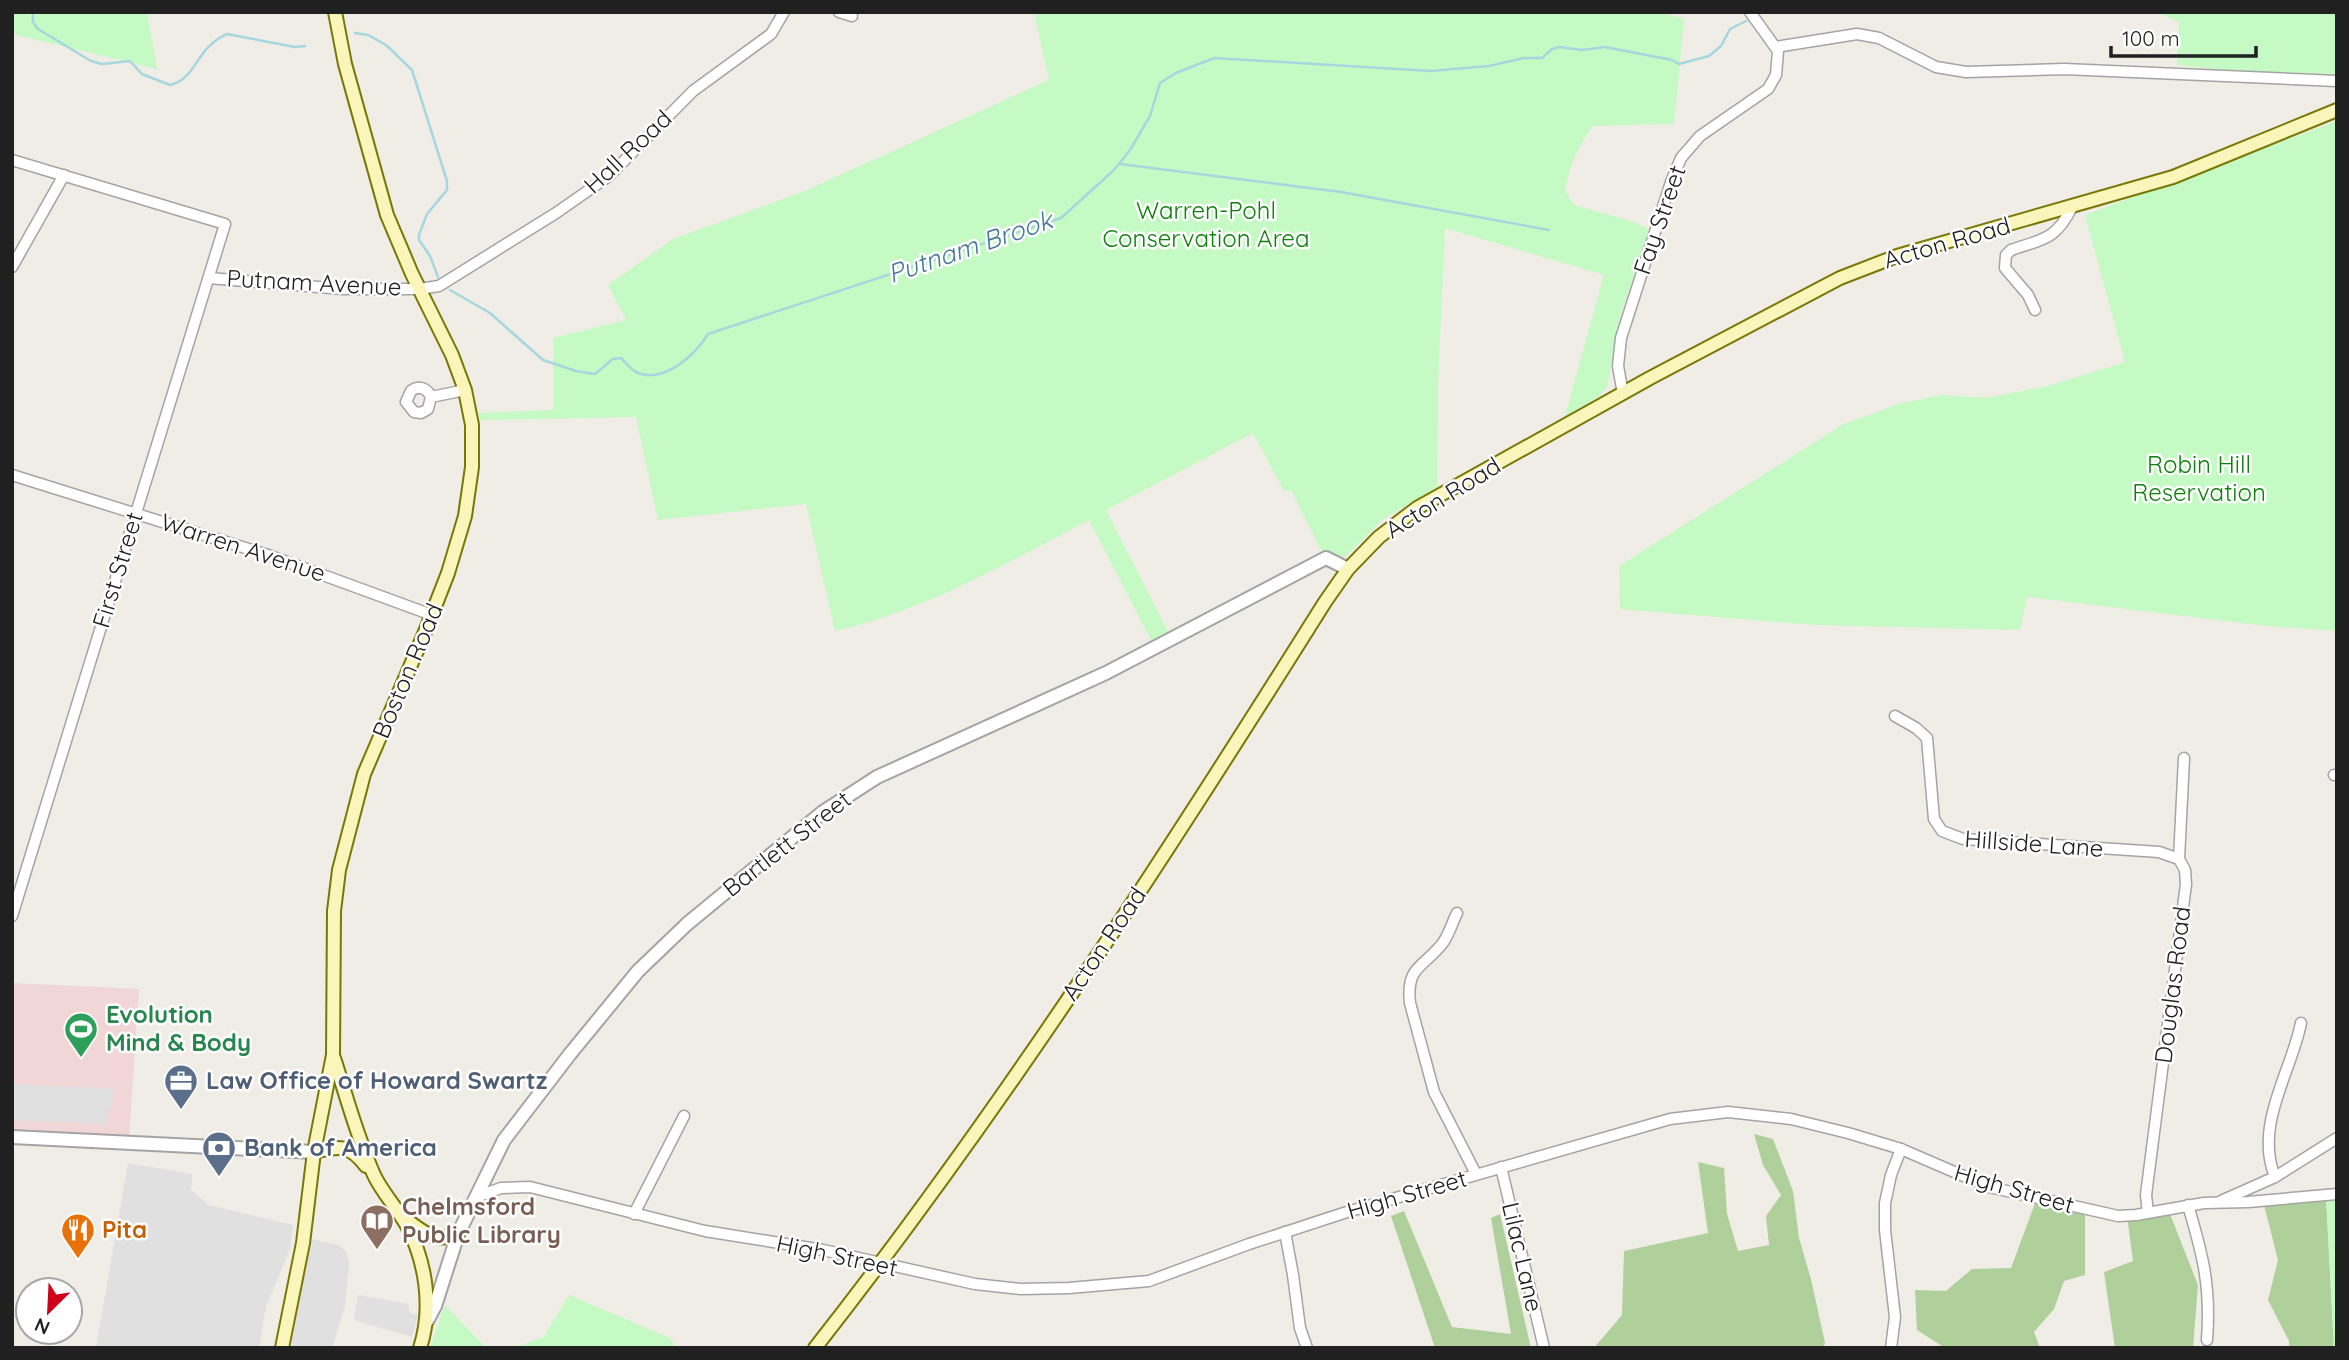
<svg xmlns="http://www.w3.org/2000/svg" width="2349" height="1360" font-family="Quicksand,sans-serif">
  <rect width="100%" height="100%" fill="#f0ece6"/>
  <polygon fill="#f1d6d8" points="12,983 139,989 129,1137 12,1131"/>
  <g fill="#b0d09b">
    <polygon points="1754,1134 1773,1139 1793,1191 1799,1238 1811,1279 1825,1343 1823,1348 1594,1348 1622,1315 1624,1251 1708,1233 1698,1162 1724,1168 1727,1214 1738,1251 1769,1245 1766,1216 1781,1195 1763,1165"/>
    <polygon points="2326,1196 2334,1348 2289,1348 2289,1341 2268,1300 2278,1260 2263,1201"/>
    <polygon points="2037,1198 2085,1209 2085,1275 2064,1281 2054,1309 2034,1332 2040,1348 1945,1348 1917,1330 1915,1290 1946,1291 1972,1269 2011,1268"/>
    <polygon points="2168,1209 2198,1285 2193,1348 2115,1348 2104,1272 2133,1261 2127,1216"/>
    <polygon points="1404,1211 1452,1327 1511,1334 1491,1218 1500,1214 1531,1348 1435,1348 1391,1216"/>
  </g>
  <g fill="#c5fac4">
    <polygon points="12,12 147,12 157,69 12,34"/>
    <path d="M1034 12H1657L1684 19 1674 124 1593 126C1578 147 1569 165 1565 191L1574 205 1634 222 1649 229 1620 317 1607 387 1598 397 1565 416 1604 275 1445 228 1438 387 1437 487 1382 520 1346 556C1338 558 1331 551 1322 552L1291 490 1284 491 1253 433 1106 510 1168 632 1151 640 1089 520C1008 563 925 610 835 631L806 504 658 520 636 417 479 420 478 413 553 410V338L626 320 608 285 673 239 805 191 1049 80Z"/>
    <polygon points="2157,12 2337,12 2337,74 2237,71 2177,65 2179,22"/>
    <polygon points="2337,121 2337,631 2267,626 2027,597 2020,630 1815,625 1620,609 1619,566 1842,425 1898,404 1942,395 1986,398 2048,386 2125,362 2085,215"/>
    <polygon points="2337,1194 2337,1348 2334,1348 2326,1196"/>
    <polygon points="569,1295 670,1338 676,1348 514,1348 544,1337"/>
    <polygon points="445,1305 486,1348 430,1348"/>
  </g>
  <g fill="#e0e0e0">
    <polygon points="12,1084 113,1089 112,1108 108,1108 107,1124 12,1120"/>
    <polygon points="128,1163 192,1174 191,1190 209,1205 293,1225 290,1249 266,1306 259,1348 96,1348"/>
    <polygon points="310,1239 339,1245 346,1252 349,1263 345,1306 332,1348 291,1348"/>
    <polygon points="358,1295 408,1304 410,1313 418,1315 412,1337 354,1320"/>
  </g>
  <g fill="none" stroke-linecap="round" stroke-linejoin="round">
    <g stroke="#a7d7de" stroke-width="2.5">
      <path d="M33 12V22L38 29 91 61 102 64 130 61 142 74 170 85C197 79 195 48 227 34L295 47 305 46"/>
      <polyline points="355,33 368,35 386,45 412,70 447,181 447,190 427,214 419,235 419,240 430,256 438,277"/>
      <polyline points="1120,164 1341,192 1549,230"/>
      <path d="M450 290 490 313 543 360 576 371 595 374 613 359 621 358C626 363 631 370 638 373 665 383 695 355 708 334L1061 218 1114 170 1130 150 1150 116 1160 83 1176 73 1214 58 1431 71 1489 66 1524 58H1542L1552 49 1559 47 1582 50 1605 47 1672 60 1679 64 1709 56 1721 46 1730 29 1746 21"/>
    </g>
    <g stroke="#a4a4a4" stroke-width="13">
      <g id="minor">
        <polyline points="839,12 852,16"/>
        <polyline points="1776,47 1857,34 1879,38 1936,67 1966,72 2064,69 2337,81"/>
        <polyline points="12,160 225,224 12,916"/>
        <polyline points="12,267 64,175"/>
        <polyline points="209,278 343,289 419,289 439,286 556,213 609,176 693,91 771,34 784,12"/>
        <path d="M2035 310 2028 295 2005 268 2006 255 2011 250C2043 239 2056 240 2072 207"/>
        <polyline points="1623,394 1618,366 1621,338 1671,182 1681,158 1700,136 1768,89 1776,75 1778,51 1750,12"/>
        <path d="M431 397C427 388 419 385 411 391L406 402 414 412 421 413 428 409 431 397 465 390"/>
        <polyline points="12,475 271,556 432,615"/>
        <polyline points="1895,716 1916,728 1927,738 1934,819 1942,831 1963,839 2159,852 2179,859"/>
        <polyline points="2334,775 2337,775"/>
        <path d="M1457 913C1452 923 1449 935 1442 944 1423 968 1406 966 1410 1003L1434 1092 1476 1174"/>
        <polyline points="1501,1167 1544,1348"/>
        <path d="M2275 1177C2254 1125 2291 1073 2301 1023"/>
        <polyline points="476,1197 501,1188 530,1187 705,1231 823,1250 975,1284 1021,1289 1069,1288 1149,1281 1249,1244 1347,1212 1670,1119 1728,1112 1791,1119 1848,1133 1901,1149 1989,1187 2118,1216 2136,1215 2204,1203 2248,1202 2337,1194"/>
        <polyline points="2221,1201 2275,1177 2337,1138"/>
        <path d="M2188 1205C2203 1256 2211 1286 2207 1340"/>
        <polyline points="2148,1213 2146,1195 2186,884 2185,870 2179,859 2184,758"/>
        <polyline points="634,1214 684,1116"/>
        <polyline points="1285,1232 1293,1275 1300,1328 1307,1348"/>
        <polyline points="1891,1348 1895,1317 1885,1230 1885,1203 1891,1175 1901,1149"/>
      </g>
    </g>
    <g stroke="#a4a4a4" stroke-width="16">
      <g id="tertiary">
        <polyline points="12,1137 314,1152"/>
        <polyline points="427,1321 435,1306 458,1234 504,1140 570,1054 638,971 687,924 823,812 877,777 1106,673 1326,558 1348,569"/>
      </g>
    </g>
    <g stroke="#797805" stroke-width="16">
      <g id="secondary">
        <path d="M334 1058C347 1098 357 1137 374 1175 382 1192 396 1207 406 1224 426 1261 433 1308 420 1348"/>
        <path d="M314 1152C340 1146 349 1144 366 1166"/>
        <path d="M403 1217C422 1231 434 1244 458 1234"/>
        <polyline points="282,1348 303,1243 314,1152 333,1055 334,911 339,870 364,774 425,632 448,573 465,516 472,467 472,425 465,390 452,355 412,274 387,215 345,64 335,12"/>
        <path d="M815 1348C1001 1111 1165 857 1325 602L1348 569 1379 537 1417 508 1650 378 1840 278 1897 256 2173 177 2337 110"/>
      </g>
    </g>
    <use href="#minor" stroke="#fff" stroke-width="10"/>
    <use href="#tertiary" stroke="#fff" stroke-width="12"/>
    <use href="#secondary" stroke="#faf6bb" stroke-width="12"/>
  </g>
  <defs>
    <g id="stadium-pin" transform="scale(1.75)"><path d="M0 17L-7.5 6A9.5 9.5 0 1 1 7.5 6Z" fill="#2e9e5b" stroke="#fff"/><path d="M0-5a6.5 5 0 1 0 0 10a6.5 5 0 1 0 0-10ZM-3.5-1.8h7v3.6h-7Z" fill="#fff"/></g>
    <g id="office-pin" transform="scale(1.75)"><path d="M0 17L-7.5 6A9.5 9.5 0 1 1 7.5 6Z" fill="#5c6f8a" stroke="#fff"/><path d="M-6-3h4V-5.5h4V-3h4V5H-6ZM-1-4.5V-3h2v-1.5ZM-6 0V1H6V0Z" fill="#fff"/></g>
    <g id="bank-pin" transform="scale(1.75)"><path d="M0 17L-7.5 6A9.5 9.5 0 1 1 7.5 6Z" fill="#5c6f8a" stroke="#fff"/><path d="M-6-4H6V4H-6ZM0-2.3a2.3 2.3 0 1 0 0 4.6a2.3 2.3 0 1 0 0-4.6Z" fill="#fff"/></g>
    <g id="library-pin" transform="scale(1.75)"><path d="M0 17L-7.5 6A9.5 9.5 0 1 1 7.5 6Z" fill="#8d6e63" stroke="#fff"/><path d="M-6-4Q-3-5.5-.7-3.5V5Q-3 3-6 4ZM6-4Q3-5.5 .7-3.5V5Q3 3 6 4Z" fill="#fff"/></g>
    <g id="restaurant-pin" transform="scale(1.75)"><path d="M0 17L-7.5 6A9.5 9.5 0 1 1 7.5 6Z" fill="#e8710a" stroke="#fff"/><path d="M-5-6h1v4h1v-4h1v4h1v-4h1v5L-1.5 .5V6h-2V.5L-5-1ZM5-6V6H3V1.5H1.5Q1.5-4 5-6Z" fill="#fff"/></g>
  </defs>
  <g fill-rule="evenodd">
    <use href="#stadium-pin" x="81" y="1029"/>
    <use href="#office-pin" x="181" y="1081"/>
    <use href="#bank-pin" x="219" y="1148"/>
    <use href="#library-pin" x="377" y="1221"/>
    <use href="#restaurant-pin" x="78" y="1230"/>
  </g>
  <g text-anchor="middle" stroke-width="5" stroke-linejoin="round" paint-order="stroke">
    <g font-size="24" fill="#202020" stroke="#fff">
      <text transform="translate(628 152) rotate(-43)" y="8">Hall Road</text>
      <text transform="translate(1660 220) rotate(-71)" y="8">Fay Street</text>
      <text transform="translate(1947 243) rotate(-16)" y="8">Acton Road</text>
      <text transform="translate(314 283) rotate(3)" y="8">Putnam Avenue</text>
      <text transform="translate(1443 498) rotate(-32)" y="8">Acton Road</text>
      <text transform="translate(243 548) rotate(18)" y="8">Warren Avenue</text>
      <text transform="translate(118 570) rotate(-73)" y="8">First Street</text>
      <text transform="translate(408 671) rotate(-67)" y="8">Boston Road</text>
      <text transform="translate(787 844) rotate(-38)" y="8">Bartlett Street</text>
      <text transform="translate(2034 844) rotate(4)" y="8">Hillside Lane</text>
      <text transform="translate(1104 944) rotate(-56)" y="8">Acton Road</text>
      <text transform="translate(2173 985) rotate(-83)" y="8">Douglas Road</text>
      <text transform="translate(2014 1189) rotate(16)" y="8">High Street</text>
      <text transform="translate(1407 1195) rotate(-16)" y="8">High Street</text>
      <text transform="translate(837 1256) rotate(12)" y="8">High Street</text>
      <text transform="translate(1522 1257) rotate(77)" y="8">Lilac Lane</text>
    </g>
    <g font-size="24" fill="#0f800c" stroke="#fff">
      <text x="1206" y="219">Warren-Pohl<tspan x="1206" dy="28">Conservation Area</tspan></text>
      <text x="2199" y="473">Robin Hill<tspan x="2199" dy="28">Reservation</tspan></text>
    </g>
    <g font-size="24" font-weight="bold" fill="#27864d" stroke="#fff" text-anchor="start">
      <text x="106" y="1023">Evolution<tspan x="106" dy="28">Mind &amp; Body</tspan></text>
    </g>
    <g font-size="24" font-weight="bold" fill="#4e5e75" stroke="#fff" text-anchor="start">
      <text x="206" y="1089">Law Office of Howard Swartz</text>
      <text x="244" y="1156">Bank of America</text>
    </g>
    <g font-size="24" font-weight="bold" fill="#785e54" stroke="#fff" text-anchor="start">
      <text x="402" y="1215">Chelmsford<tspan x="402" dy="28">Public Library</tspan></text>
    </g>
    <g font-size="24" font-weight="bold" fill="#c56008" stroke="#fff" text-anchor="start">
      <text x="102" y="1238">Pita</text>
    </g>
    <g font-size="26" font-style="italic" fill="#427798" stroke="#fff">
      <text transform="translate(970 247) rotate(-19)" y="9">Putnam Brook</text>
    </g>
  </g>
  <rect width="2349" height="1360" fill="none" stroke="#202020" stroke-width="28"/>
  <g transform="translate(49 1311) rotate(204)"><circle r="33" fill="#ffffff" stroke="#a6a6a6" stroke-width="2"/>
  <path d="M0-5L12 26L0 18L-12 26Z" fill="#cf0017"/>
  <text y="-10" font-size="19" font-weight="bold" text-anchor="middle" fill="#202020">N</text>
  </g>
  <path d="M2111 46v10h145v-10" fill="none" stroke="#202020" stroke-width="3.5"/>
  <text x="2122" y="46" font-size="21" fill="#202020" stroke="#ffffff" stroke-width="5" paint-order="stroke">100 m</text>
</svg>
